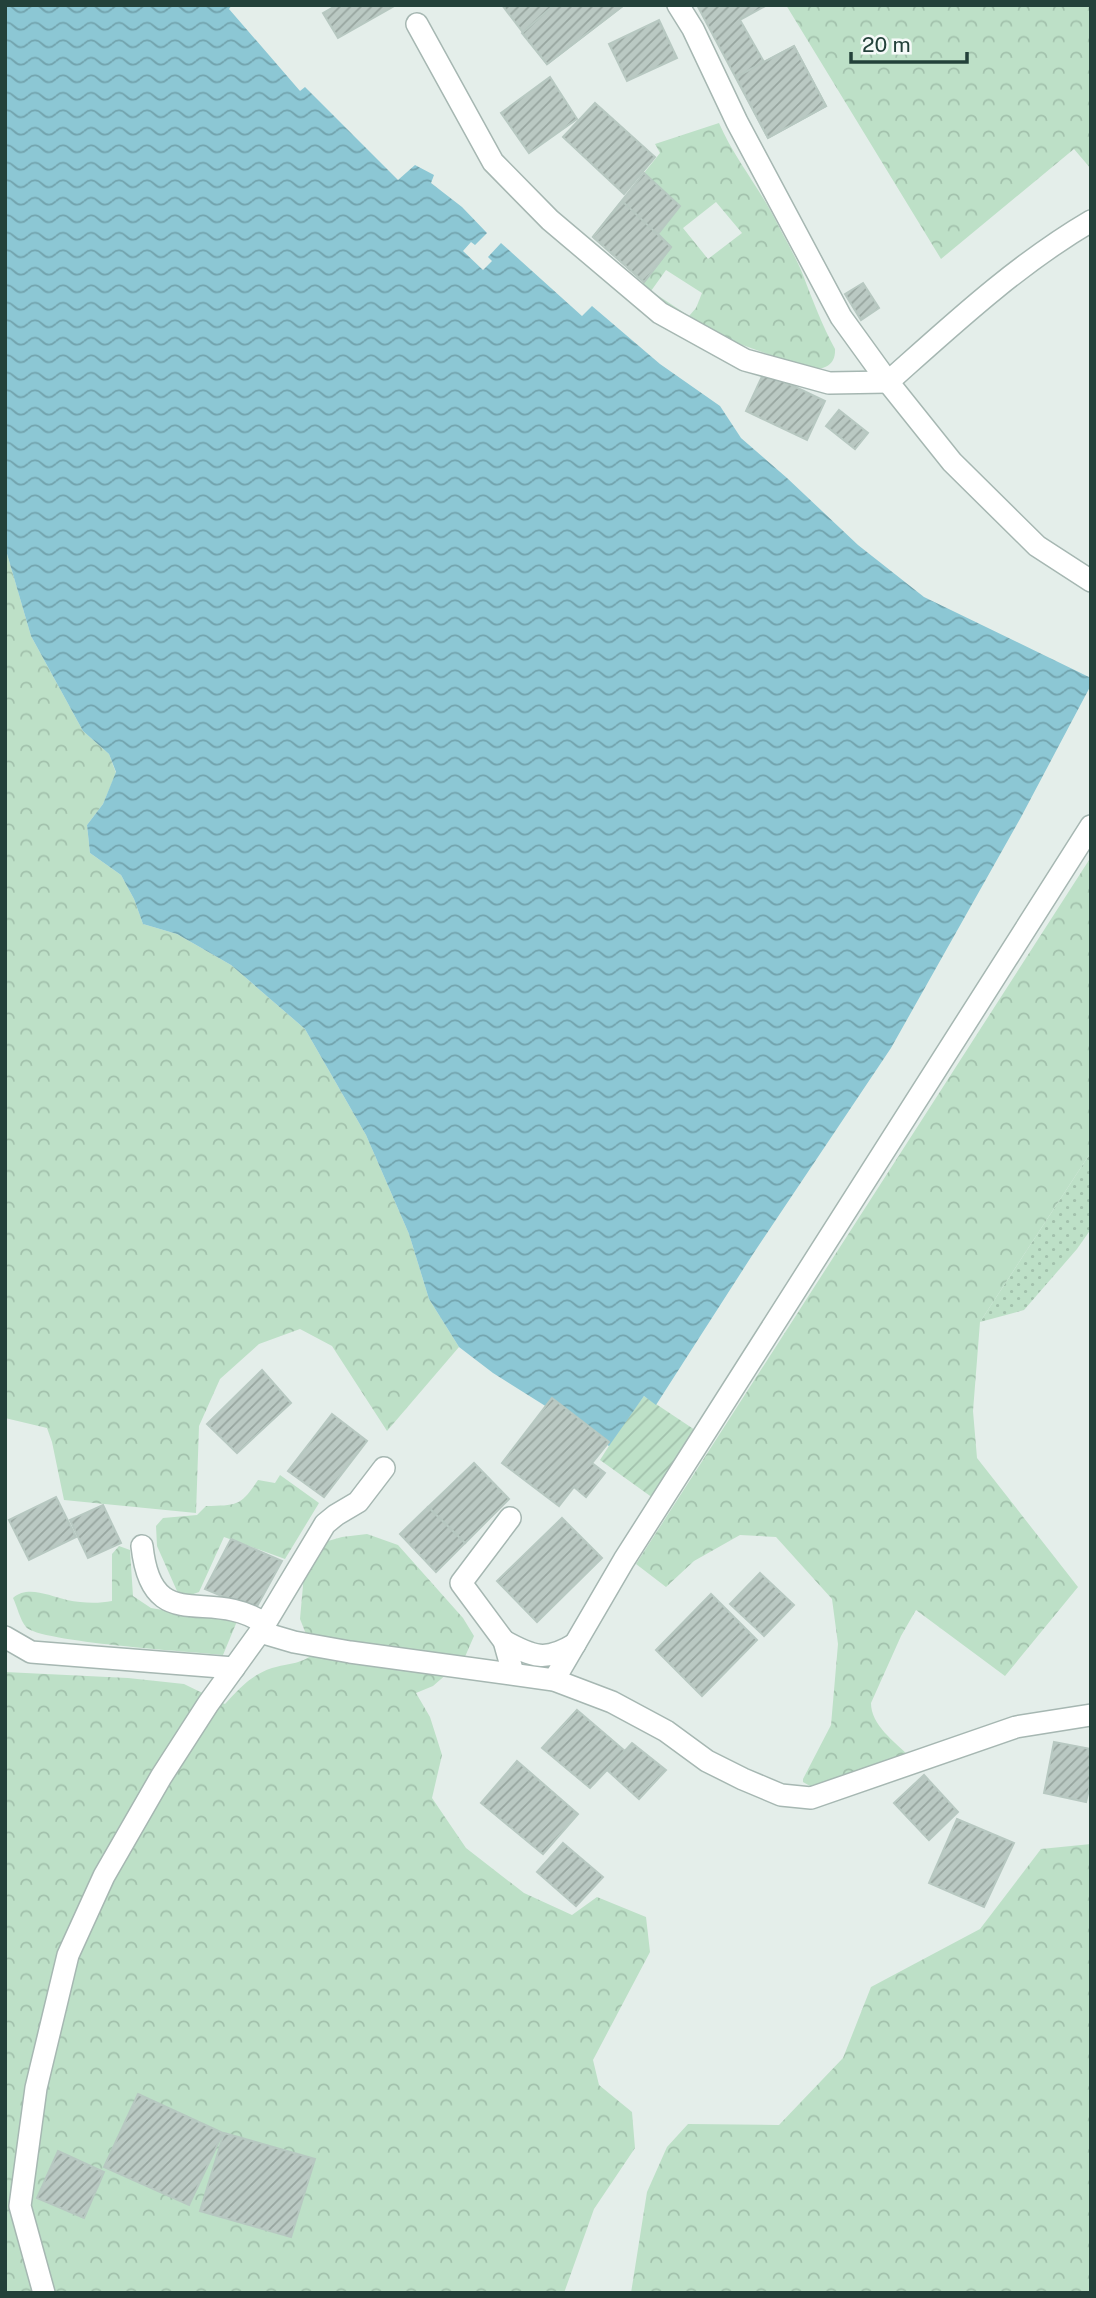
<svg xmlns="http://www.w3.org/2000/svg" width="1096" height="2298" font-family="'Public Sans',sans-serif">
  <defs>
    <pattern id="grass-dots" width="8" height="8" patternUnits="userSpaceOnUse" patternTransform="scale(1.75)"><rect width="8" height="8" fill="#bde0c7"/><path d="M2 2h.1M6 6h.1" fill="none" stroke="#a2c1ac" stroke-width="1.8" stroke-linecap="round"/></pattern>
    <pattern id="forest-crowns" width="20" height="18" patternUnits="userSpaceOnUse" patternTransform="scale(1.75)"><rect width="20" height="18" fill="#bde0c7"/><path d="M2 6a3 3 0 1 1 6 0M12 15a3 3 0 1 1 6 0" fill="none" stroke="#a2c1ac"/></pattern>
    <pattern id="garden-furrows" width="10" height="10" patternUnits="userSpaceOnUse" patternTransform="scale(1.75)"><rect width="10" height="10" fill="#bde0c7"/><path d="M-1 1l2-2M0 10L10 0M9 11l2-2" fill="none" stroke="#a2c1ac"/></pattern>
    <pattern id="water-waves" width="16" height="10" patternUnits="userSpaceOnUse" patternTransform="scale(1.75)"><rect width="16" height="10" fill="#8cc7d4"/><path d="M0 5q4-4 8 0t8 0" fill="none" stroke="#72a3ad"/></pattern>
    <pattern id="building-hatch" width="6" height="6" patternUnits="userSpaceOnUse" patternTransform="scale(1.75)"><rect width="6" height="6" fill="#bac9c3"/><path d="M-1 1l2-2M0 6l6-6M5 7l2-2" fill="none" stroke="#97a59f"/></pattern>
  </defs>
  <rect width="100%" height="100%" fill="#e4eeea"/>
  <polygon fill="url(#grass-dots)" points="1091,1152 1091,1229 1077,1249 1024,1310 980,1322"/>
  <g fill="url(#forest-crowns)" fill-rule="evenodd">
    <polygon points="786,5 1091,5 1091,169 1074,149 941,259"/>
    <path d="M719 123C734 158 759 187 776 221 785 239 796 257 803 275 813 301 822 325 835 349 836 366 823 370 809 369L712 334 669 311 640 286 671 247 658 234 644 173 660 153 655 144ZM716 202 742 233 708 259 683 228ZM666 270 702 293 696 308 689 316 651 291Z"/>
    <polygon points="5,547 31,636 83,731 109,754 116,773 103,804 87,825 90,853 121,875 134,899 143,924 177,934 231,965 305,1029 366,1135 409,1234 429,1299 459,1347 387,1431 332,1346 300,1329 259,1344 220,1379 199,1426 196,1513 64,1500 52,1442 47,1428 5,1418"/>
    <path d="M1091 857V1152L980 1322 973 1411 977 1458 1078 1587 1005 1676 916 1610 901 1636 871 1703C871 1725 894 1741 909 1756L825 1786H810L803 1782V1779L831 1725 838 1644 832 1599 776 1537 740 1535 694 1561 666 1587 636 1564Z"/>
    <path d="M280 1475 319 1503 285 1559 224 1537 199 1592 188 1596 177 1591 157 1546 156 1526 163 1518 197 1515 206 1506C237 1505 240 1507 258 1480L275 1483Z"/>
    <path d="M367 1534 398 1545 463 1618 474 1636 464 1659 433 1686 416 1693 430 1717 442 1755 432 1798 466 1848 524 1893 572 1915 597 1897 646 1917 650 1952 593 2060 599 2085 632 2112 635 2148 594 2209 564 2293H5V1672L128 1678 184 1684 225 1704C239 1689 251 1675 272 1668 289 1663 298 1665 314 1654L300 1619 305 1563 314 1545 342 1537Z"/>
    <path d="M119 1546 130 1550 133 1596 151 1608 204 1617 240 1614 223 1655C194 1652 38 1642 26 1627 20 1620 17 1606 13 1598 28 1585 49 1596 67 1600 82 1603 97 1604 112 1601V1554Z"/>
    <polygon points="1091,1844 1091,2293 631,2293 647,2192 667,2147 688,2124 779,2125 843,2058 871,1987 980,1929 1041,1849"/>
  </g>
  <polygon fill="url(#garden-furrows)" points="644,1396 698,1432 653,1498 600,1460 619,1430"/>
  <polygon fill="url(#water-waves)" points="5,5 232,5 229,9 300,91 305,87 398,180 415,165 434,175 431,183 462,207 487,233 475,245 471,242 463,251 483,270 492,261 488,257 501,243 582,316 592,306 660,364 720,406 741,438 787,478 858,545 924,597 1091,678 1091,685 1020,819 891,1048 753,1254 656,1405 644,1396 609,1446 493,1373 459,1347 429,1299 409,1234 366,1135 305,1029 231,965 177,934 143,924 134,899 121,875 90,853 87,825 103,804 116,772 109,754 83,731 31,636 5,547"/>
  <g fill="url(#building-hatch)" stroke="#b7c8c1" stroke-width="2">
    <polygon points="337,5 396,5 338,38 323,13"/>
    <polygon points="502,5 624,5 547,64"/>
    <polygon points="554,5 624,5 547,64 522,33"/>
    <polygon points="697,5 767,5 740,20 764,62 794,46 826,106 768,138"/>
    <polygon points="659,20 677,58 627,81 609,44"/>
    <polygon points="794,46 826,106 768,138 736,77"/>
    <polygon points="550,77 577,119 529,153 501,113"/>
    <polygon points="595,103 655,157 624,194 563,137"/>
    <polygon points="644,173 680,206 658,234 671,247 644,282 593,237"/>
    <polygon points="622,201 671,247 644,282 593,237"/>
    <polygon points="863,283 879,308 861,320 845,294"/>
    <polygon points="764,372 825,401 807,440 746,411"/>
    <polygon points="839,410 868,433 855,449 826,426"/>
    <polygon points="262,1370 291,1403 237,1453 207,1424"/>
    <polygon points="552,1398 609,1442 592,1463 605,1473 586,1497 574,1487 559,1506 502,1463"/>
    <polygon points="332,1414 367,1441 324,1497 288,1471"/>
    <polygon points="474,1463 509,1499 465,1543 428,1507"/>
    <polygon points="56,1497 76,1537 29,1560 9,1520"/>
    <polygon points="103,1505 121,1543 88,1558 70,1520"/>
    <polygon points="428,1507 465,1543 436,1572 400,1534"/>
    <polygon points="562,1518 602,1558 537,1622 497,1581"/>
    <polygon points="231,1539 282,1561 255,1610 205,1589"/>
    <polygon points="760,1573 794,1605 764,1636 730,1604"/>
    <polygon points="711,1594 757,1640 702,1696 656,1650"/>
    <polygon points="577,1710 625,1751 590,1788 542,1748"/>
    <polygon points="1054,1742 1091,1749 1091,1781 1086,1802 1044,1793"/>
    <polygon points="632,1743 666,1770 639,1799 607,1770"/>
    <polygon points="517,1761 578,1814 543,1854 481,1803"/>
    <polygon points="924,1775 958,1812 929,1840 894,1803"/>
    <polygon points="957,1819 1014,1843 984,1907 929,1883"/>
    <polygon points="563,1843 603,1877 576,1906 537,1872"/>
    <polygon points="138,2094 223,2133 189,2205 104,2167"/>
    <polygon points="224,2133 315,2159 291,2237 200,2211"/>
    <polygon points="58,2151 104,2172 84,2218 37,2198"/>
  </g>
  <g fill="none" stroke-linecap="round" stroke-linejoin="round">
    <g stroke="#a6b7b2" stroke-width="24">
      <g id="minor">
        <polyline points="678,5 693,29 737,122 841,317 888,382 952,462 1037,546 1091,581"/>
        <path d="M417 24 493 162 550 220 660 313 745 360 829 383 888 382C952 325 1016 265 1091 221"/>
        <polyline points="510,1518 461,1583 504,1641 513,1673"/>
        <path d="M142 1546C152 1639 210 1585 265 1624L260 1632 294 1642 350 1652 554 1680 612 1702 666 1731 707 1761 743 1779 781 1795 811 1798 1016 1727 1091 1715"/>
        <polyline points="5,1637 31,1652 234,1668"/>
        <path d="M504 1641C533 1657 546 1662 575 1644"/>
        <polyline points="554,1680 624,1560 1091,826"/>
        <polyline points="44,2293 20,2206 36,2088 68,1955 104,1876 161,1777 208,1704 260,1632 325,1524 336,1515 358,1502 384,1468"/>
      </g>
    </g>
    <use href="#minor" stroke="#fff" stroke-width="21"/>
  </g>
  <rect width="1096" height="2298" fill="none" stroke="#23413a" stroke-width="14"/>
  <path d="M851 52v10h116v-10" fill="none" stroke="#23413a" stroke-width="3.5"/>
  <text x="862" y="52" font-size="21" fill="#23413a" stroke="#f5faf8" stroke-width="5" paint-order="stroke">20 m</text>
</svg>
